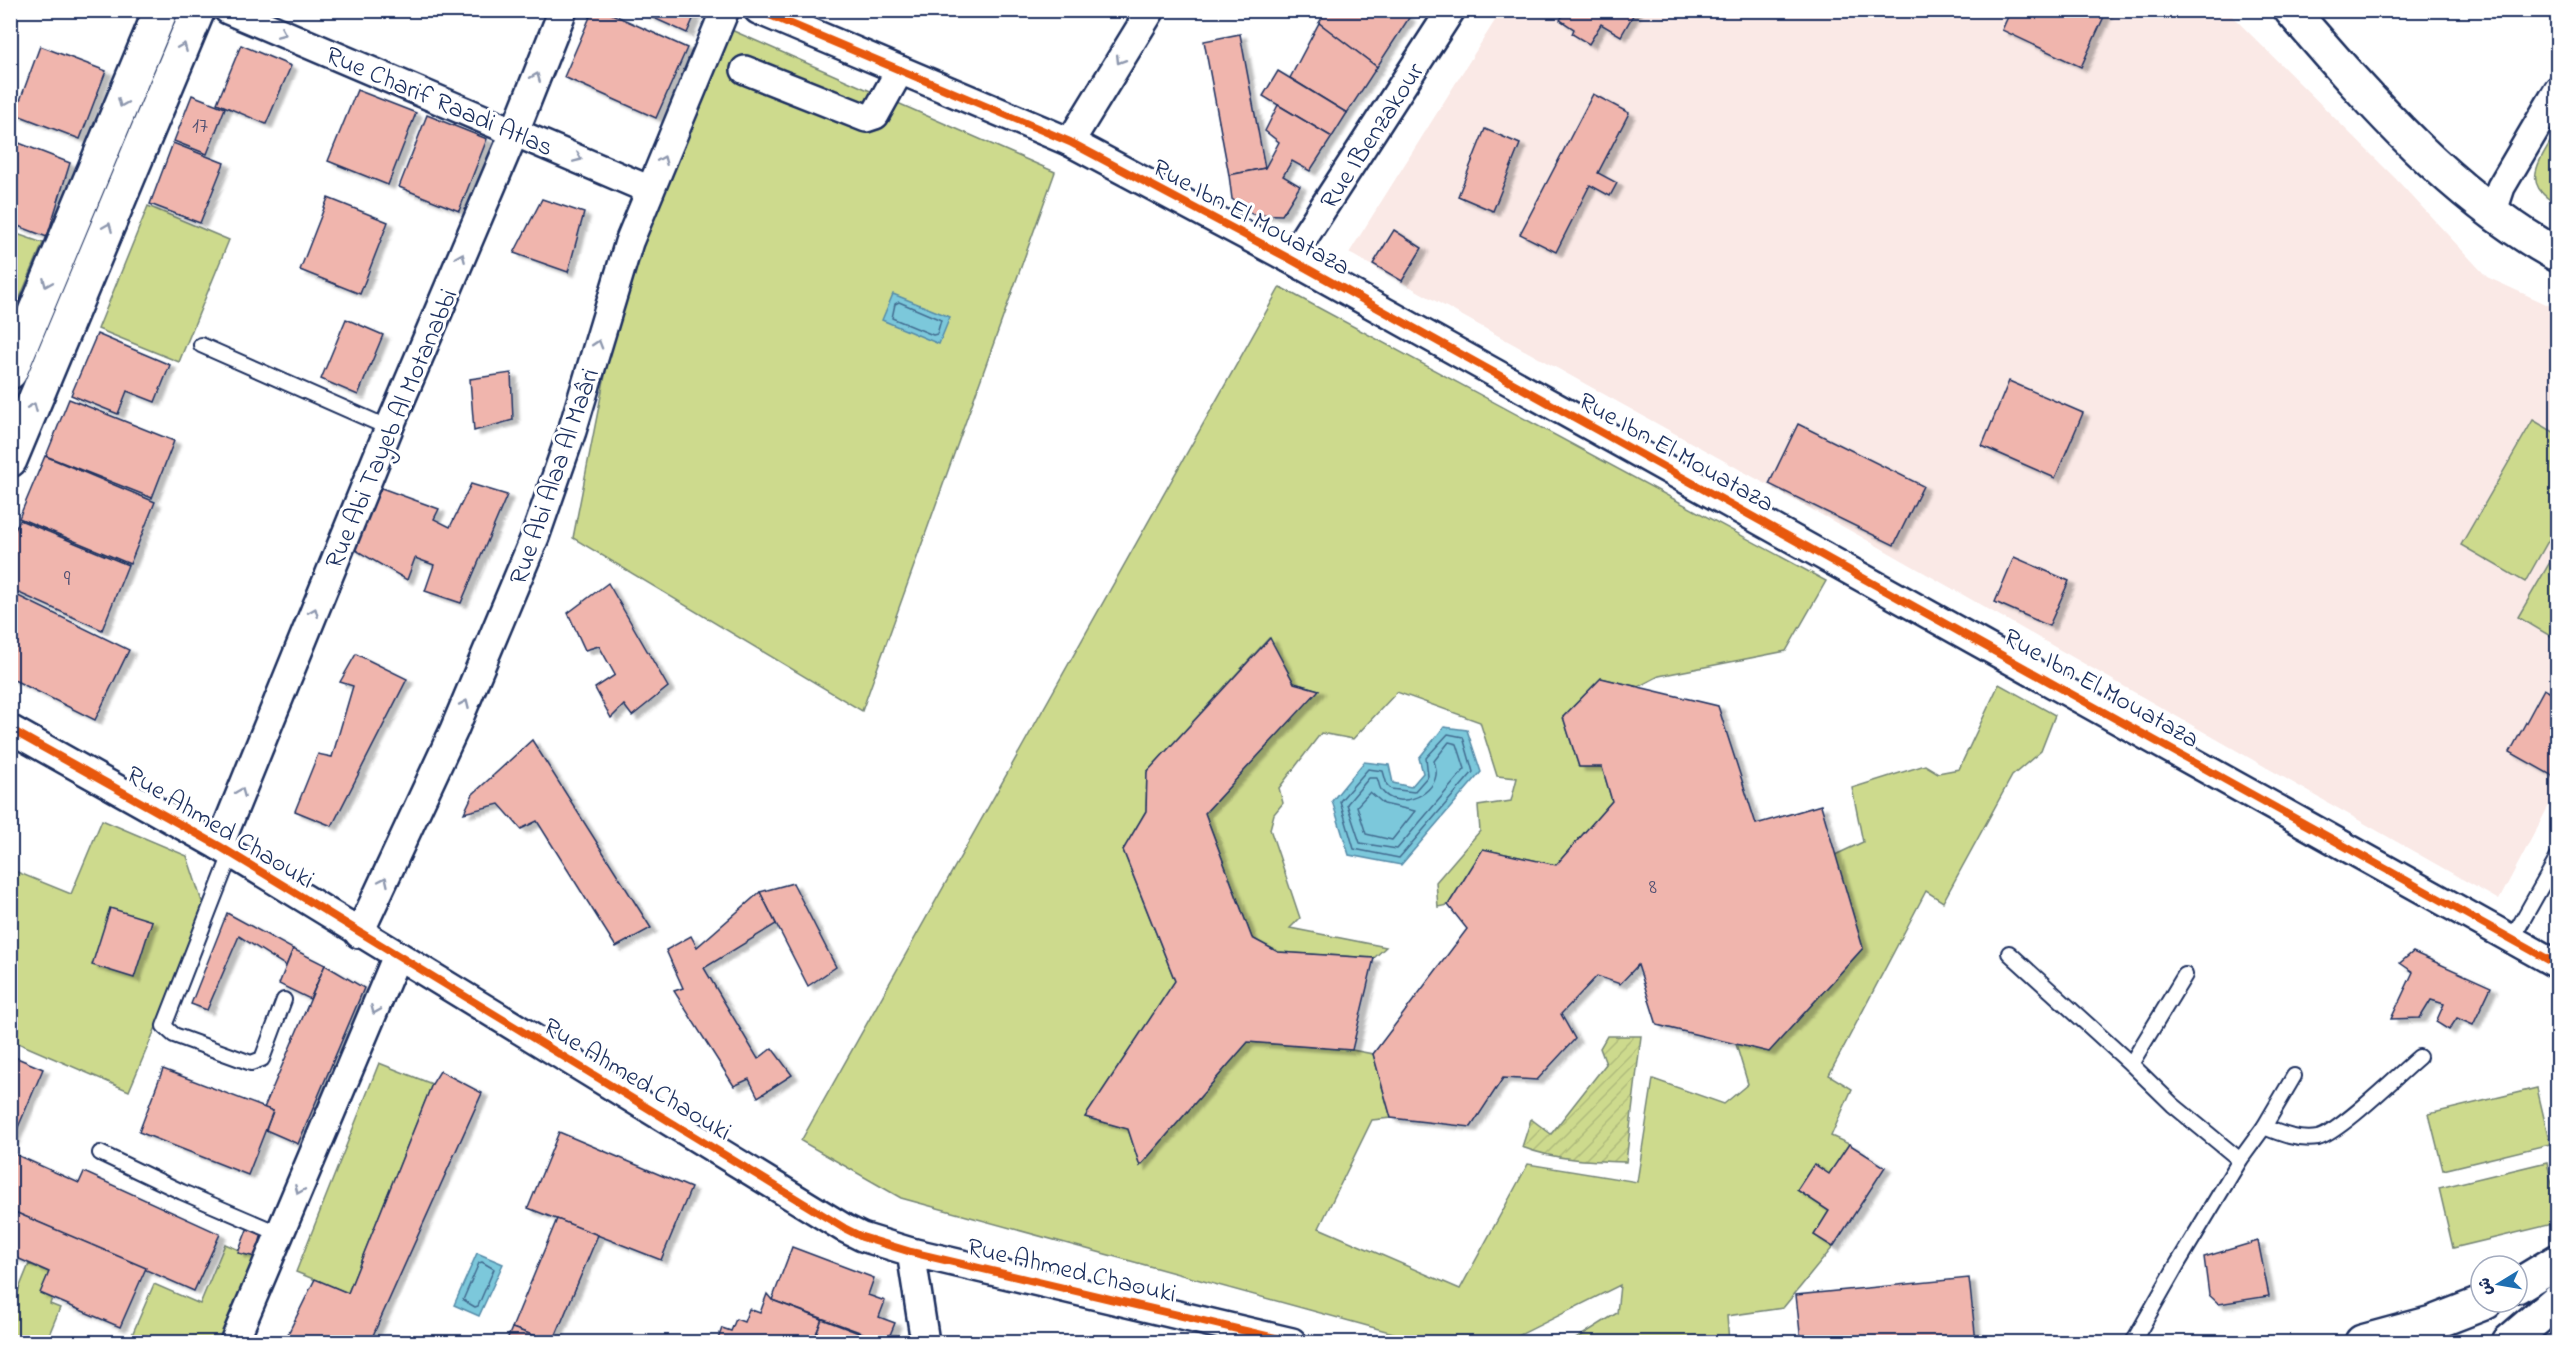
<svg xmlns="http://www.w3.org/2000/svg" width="2568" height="1353" font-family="'Indie Flower','Playpen Sans Arabic',sans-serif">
  <defs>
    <pattern id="garden-furrows" width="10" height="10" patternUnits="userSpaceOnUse" patternTransform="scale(1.5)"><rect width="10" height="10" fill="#cdda8d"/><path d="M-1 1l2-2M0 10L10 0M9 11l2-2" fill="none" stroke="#afbb7c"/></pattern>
    <filter id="shadow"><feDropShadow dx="6" dy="4" stdDeviation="1.5" flood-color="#0004"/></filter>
  </defs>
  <rect width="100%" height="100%" fill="#fff"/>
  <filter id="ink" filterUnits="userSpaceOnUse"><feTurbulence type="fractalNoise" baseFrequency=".0167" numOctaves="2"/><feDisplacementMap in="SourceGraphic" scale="12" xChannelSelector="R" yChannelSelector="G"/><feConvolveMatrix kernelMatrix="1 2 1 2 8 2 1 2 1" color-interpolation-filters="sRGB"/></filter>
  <g filter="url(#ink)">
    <polygon fill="#fae9e6" points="1501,11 2227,11 2395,178 2487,277 2557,309 2557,790 2499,900 1858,535 1349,253"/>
    <g fill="#cdda8d" stroke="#748476" stroke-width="1.5">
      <polygon points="729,29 1055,172 862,711 573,538 619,304"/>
      <path d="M2557 130V204C2518 183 2541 160 2557 130Z"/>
      <polygon points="148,206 229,240 179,362 98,329"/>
      <polygon points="11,232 43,243 14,312 11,309"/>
      <polygon points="1280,287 1826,581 1786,651 1659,676 1638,687 1601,678 1563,717 1579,767 1602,767 1612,801 1556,865 1483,849 1448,905 1438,907 1436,882 1480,831 1478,806 1511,801 1517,778 1497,776 1480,722 1397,692 1353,739 1321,733 1279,788 1283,803 1274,814 1270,829 1300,918 1290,928 1386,947 1374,958 1278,952 1252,938 1205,813 1318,690 1294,683 1269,638 1147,772 1146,811 1123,850 1175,981 1085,1117 1128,1129 1140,1166 1248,1042 1352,1050 1373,1054 1391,1118 1372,1120 1319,1228 1460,1289 1528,1164 1637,1182 1653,1079 1724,1104 1748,1084 1736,1044 1769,1052 1863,948 1835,855 1863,842 1852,788 1925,765 1938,773 1959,769 1999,684 2055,715 2041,751 2012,776 1943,902 1926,891 1829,1075 1852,1089 1831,1136 1849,1144 1829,1174 1814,1164 1797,1190 1829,1211 1814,1235 1833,1247 1783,1308 1727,1316 1729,1342 1571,1342 1617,1313 1620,1285 1506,1342 1426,1342 901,1198 801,1141"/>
      <polygon points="2533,420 2557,434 2557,525 2525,582 2461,545"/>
      <polygon points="2557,550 2557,640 2518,617"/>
      <polygon points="102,820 187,856 205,911 129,1091 11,1040 10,869 71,894"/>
      <polygon points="379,1063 432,1084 348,1293 296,1272"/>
      <polygon points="2537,1088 2550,1144 2443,1170 2429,1114"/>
      <polygon points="2547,1162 2557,1205 2557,1223 2453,1248 2439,1188"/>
      <polygon points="225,1244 256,1257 220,1342 129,1342 154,1284 200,1304"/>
      <polygon points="29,1264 49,1272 41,1293 52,1298 50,1304 60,1308 46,1342 11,1342 10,1311"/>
    </g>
    <path fill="url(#garden-furrows)" stroke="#748476" stroke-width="1.5" d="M1607 1036H1641L1626 1162C1590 1161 1555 1160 1522 1147L1531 1119 1551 1134 1606 1064 1600 1048Z"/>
    <g fill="#7cc8db" stroke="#558ba9" stroke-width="1.5">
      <polygon points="893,294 950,317 939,344 882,320"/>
      <polygon points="1444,727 1467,730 1481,772 1401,865 1349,855 1332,801 1364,762 1389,765 1393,783 1411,787 1423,773 1419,758"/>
      <polygon points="477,1253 503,1264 479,1316 454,1305"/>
    </g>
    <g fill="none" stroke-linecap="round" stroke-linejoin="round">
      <g stroke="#426c90" stroke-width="1.5">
        <polygon points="899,302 941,320 937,334 933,335 892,318 895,304"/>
        <polygon points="1448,734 1463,737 1473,772 1399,858 1354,849 1340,801 1368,769 1383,771 1387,785 1391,789 1414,792 1428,776 1426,758"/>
        <path d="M1449 742 1457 744 1465 769 1397 849 1360 843 1347 804 1369 778H1377C1379 782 1379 788 1382 791 1396 810 1433 797 1436 775 1437 770 1435 765 1434 761Z"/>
        <polygon points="1370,792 1384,804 1415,811 1392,840 1366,834 1357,806"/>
        <polygon points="482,1262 494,1269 478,1306 475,1307 463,1300 479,1263"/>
      </g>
    </g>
    <g fill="#f0b5ad" stroke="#1b2f5e" stroke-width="1.5" filter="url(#shadow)">
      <polygon points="593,10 603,10 687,48 656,118 564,77"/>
      <polygon points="636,10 697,10 687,33"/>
      <polygon points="1326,10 1398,10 1409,18 1377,67 1319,23"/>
      <polygon points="1566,10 1636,10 1621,36 1601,24 1589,44 1572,34 1574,29 1560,20"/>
      <polygon points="2011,10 2107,10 2081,67 2002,30"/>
      <polygon points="1319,23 1377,67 1347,113 1290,78"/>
      <polygon points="1240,34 1265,168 1229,175 1204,41"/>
      <polygon points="241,45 291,66 266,124 217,103"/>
      <polygon points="40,46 106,71 80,139 15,114"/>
      <polygon points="1278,71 1347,113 1332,137 1263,96"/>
      <polygon points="357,90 416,113 388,185 328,161"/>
      <polygon points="1593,94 1629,113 1598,173 1617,183 1610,196 1590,185 1556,252 1520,234"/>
      <polygon points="192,95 225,108 207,154 174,141"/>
      <polygon points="1278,105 1332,137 1310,171 1292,161 1283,176 1300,186 1282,215 1252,214 1232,199 1229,175 1265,168 1279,142 1265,131"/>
      <polygon points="427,115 487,139 459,211 399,187"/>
      <polygon points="1485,129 1520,144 1493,211 1458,196"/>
      <polygon points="19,143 70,163 47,237 10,223 10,169"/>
      <polygon points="173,143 224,163 200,223 150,204"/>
      <polygon points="328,198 388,222 360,294 300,270"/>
      <polygon points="542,199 584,213 568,272 514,253"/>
      <polygon points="1394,230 1422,248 1402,281 1373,264"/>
      <polygon points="346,319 383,335 358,395 321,379"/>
      <polygon points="97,334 170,365 155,402 127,391 118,414 71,395"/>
      <polygon points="511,373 513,420 474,431 470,379"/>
      <polygon points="2009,381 2083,413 2055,478 1982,446"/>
      <polygon points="69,399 174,441 152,498 46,456"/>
      <polygon points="1798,424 1923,486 1894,545 1769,484"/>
      <polygon points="45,456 155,502 130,564 19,518"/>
      <polygon points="471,484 507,495 461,603 425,591 434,565 415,558 407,580 352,548 376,486 439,509 434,519 450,527"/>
      <polygon points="20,520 128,565 102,630 10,589 10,540"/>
      <polygon points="2014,557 2069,581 2049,626 1995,602"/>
      <polygon points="608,583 668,687 632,716 624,705 611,718 595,688 615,675 599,646 585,650 568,613"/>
      <polygon points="10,592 129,650 95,720 10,678"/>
      <polygon points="1270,638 1294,683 1319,690 1205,813 1252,938 1278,952 1374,958 1352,1050 1248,1042 1140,1166 1128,1129 1085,1117 1175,981 1123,850 1146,811 1147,772"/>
      <polygon points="356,654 407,679 332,826 295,811 318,754 332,757 353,686 340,682"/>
      <polygon points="1601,678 1718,706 1756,824 1821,805 1863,948 1769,1052 1657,1025 1638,965 1620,984 1597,976 1561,1014 1575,1039 1537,1080 1503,1078 1471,1127 1391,1118 1373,1054 1467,929 1448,905 1483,849 1556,865 1612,801 1602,767 1579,767 1563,717"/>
      <polygon points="2544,689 2558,697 2558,779 2510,752"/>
      <polygon points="532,740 651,928 616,947 537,821 521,829 499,804 464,813 473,794"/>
      <polygon points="793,883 836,967 808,986 760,892"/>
      <polygon points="760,892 776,924 704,968 758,1059 772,1048 792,1075 758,1097 749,1079 734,1086 674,991 683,988 666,950 691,936 697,947"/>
      <polygon points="110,908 152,921 134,978 92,965"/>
      <polygon points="227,913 293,949 286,966 239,936 207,1010 191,1004"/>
      <polygon points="293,949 325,965 310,999 279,984"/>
      <polygon points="2413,952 2491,987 2473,1025 2457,1018 2449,1030 2436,1022 2444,1004 2431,1000 2420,1018 2391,1019 2413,972 2400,963"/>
      <polygon points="325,965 364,988 298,1144 266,1130 273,1111 264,1108"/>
      <polygon points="10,1055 43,1069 10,1146"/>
      <polygon points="163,1069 273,1111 248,1175 139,1132"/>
      <polygon points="440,1071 482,1093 370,1342 284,1342 315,1279 348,1293 432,1084"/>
      <polygon points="559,1132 691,1188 661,1260 528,1208"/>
      <polygon points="1849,1144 1885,1167 1833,1247 1814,1235 1829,1211 1797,1190 1814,1164 1829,1174"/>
      <polygon points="10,1152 79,1183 84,1172 220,1234 194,1291 10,1210"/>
      <polygon points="10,1210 146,1268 120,1327 40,1293 49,1272 10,1255"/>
      <polygon points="557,1219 598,1235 553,1342 512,1328"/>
      <polygon points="248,1227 262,1233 256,1257 238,1253"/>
      <polygon points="2258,1241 2269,1296 2219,1304 2209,1295 2204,1257"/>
      <polygon points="792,1247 874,1278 868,1295 885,1301 879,1317 895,1323 887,1342 772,1300"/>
      <polygon points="1969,1278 1976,1342 1801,1342 1796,1295"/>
      <polygon points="767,1294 772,1300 822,1319 813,1342 717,1342 722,1328 731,1331 736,1319 744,1322 749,1309 760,1313"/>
      <polygon points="822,1319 882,1342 813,1342"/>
      <polygon points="512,1328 553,1342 506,1342"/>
    </g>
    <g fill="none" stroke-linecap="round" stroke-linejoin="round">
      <g stroke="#1b2f5e" stroke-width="18">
        <g id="service">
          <polyline points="201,345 389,428"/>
          <polyline points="231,854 164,1026 174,1035 251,1063 262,1059 284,1000"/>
          <polyline points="2512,939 2558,857"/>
          <polyline points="2009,953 2131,1064"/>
          <path d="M2264 1127C2281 1134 2299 1141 2318 1138 2339 1133 2399 1074 2419 1057"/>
          <polyline points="100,1153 182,1192 280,1234"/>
          <polyline points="2240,1160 2264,1127 2294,1076"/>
          <polyline points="2133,1342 2178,1263 2240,1160 2173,1105 2131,1064 2185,975"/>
        </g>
      </g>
      <g stroke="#1b2f5e" stroke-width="32">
        <g id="minor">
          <polyline points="228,10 650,190"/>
          <polyline points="758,10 1070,142 1290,259 2558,965"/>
          <polyline points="745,70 866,118 875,115 900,70"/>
          <polyline points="1070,142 1151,10"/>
          <polyline points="2493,211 2501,187 2558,90"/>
          <polyline points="1290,259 1451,10"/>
          <polyline points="10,729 219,846 844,1228 862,1237 911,1252 1292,1342"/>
          <polyline points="219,846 389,428 515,131 563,10"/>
          <polyline points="359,934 454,730 535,537 572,431 629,242 725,10"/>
          <polyline points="911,1252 925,1342"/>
          <polyline points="234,1342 397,956"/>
        </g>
      </g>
      <g stroke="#1b2f5e" stroke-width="38">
        <g id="tertiary">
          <polyline points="2517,1286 2558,1261"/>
          <polyline points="2362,1342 2432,1323 2486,1302"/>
          <polyline points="2509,1342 2558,1300"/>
        </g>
      </g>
      <g stroke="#1b2f5e" stroke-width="38">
        <path id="secondary" d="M2291 10C2369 100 2452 197 2558 255"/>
      </g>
      <g stroke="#1b2f5e" stroke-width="38">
        <g id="primary">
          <polyline points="10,372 161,10"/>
          <polyline points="10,460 198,10"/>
        </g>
      </g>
      <use href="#service" stroke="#fff" stroke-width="14"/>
      <use href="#minor" stroke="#fff" stroke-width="27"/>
      <use href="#tertiary" stroke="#fff" stroke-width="33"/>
      <use href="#secondary" stroke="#fff" stroke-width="33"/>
      <use href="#primary" stroke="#fff" stroke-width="33"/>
      <g stroke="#fff" stroke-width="11">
        <g id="cycleway">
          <polyline points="758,10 1070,142 1290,259 2558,965"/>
          <polyline points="10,729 219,846 844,1228 862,1237 911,1252 1292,1342"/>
        </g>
      </g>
      <use href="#cycleway" stroke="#e8590c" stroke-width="8"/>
    </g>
    <defs><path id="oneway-chevron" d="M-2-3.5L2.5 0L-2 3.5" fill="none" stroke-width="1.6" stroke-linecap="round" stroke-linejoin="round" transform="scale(1.5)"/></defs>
    <g stroke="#8d97ae">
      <use href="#oneway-chevron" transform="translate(282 33) rotate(23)"/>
      <use href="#oneway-chevron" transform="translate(183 47) rotate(-67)"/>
      <use href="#oneway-chevron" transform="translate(1120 60) rotate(122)"/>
      <use href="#oneway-chevron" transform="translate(536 77) rotate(-68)"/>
      <use href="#oneway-chevron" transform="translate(122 103) rotate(113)"/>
      <use href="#oneway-chevron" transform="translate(578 158) rotate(23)"/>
      <use href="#oneway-chevron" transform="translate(663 160) rotate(-67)"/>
      <use href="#oneway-chevron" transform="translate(108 227) rotate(-67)"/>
      <use href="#oneway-chevron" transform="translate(461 257) rotate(-67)"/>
      <use href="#oneway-chevron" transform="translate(47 283) rotate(113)"/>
      <use href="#oneway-chevron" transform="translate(598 344) rotate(-73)"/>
      <use href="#oneway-chevron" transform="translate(33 407) rotate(-67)"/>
      <use href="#oneway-chevron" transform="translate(314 612) rotate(-68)"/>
      <use href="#oneway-chevron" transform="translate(465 704) rotate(-66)"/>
      <use href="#oneway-chevron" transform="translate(241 792) rotate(-68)"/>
      <use href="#oneway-chevron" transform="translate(384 881) rotate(-65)"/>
      <use href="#oneway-chevron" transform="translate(375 1010) rotate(113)"/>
      <use href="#oneway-chevron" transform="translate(299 1190) rotate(113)"/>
    </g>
  </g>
  <g text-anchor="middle" stroke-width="6" stroke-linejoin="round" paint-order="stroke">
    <g font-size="22" fill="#505072">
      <text x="200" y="132">17</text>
      <text x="67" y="585">9</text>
      <text x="1653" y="893">8</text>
    </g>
    <g font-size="26" fill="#1b2f5e" stroke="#fff">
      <text transform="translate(440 100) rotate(23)" y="9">Rue Charif Raadi Atlas</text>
      <text transform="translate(1371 135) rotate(-57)" y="9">Rue IBenzakour</text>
      <text transform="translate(1252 216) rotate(28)" y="9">Rue Ibn El Mouataza</text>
      <text transform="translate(390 428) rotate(-67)" y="9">Rue Abi Tayeb Al Motanabbi</text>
      <text transform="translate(1677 451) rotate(29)" y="9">Rue Ibn El Mouataza</text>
      <text transform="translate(553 476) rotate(-71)" y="9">Rue Abi Alaa Al Maâri</text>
      <text transform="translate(2102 687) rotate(29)" y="9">Rue Ibn El Mouataza</text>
      <text transform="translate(221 826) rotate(31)" y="9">Rue Ahmed Chaouki</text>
      <text transform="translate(638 1078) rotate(31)" y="9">Rue Ahmed Chaouki</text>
      <text transform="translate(1072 1269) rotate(13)" y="9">Rue Ahmed Chaouki</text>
    </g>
  </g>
  <rect width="2568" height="1353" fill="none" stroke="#fff" stroke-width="36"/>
  <rect x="18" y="18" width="2532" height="1317" fill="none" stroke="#1b2f5e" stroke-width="2" filter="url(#ink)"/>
  <g transform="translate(2499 1284) rotate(259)"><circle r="28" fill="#ffffff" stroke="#a4acbf" stroke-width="1.5"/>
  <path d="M0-4.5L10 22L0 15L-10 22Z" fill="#1f6fb2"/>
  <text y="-9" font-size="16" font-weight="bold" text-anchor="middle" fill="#1b2f5e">ش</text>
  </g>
</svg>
